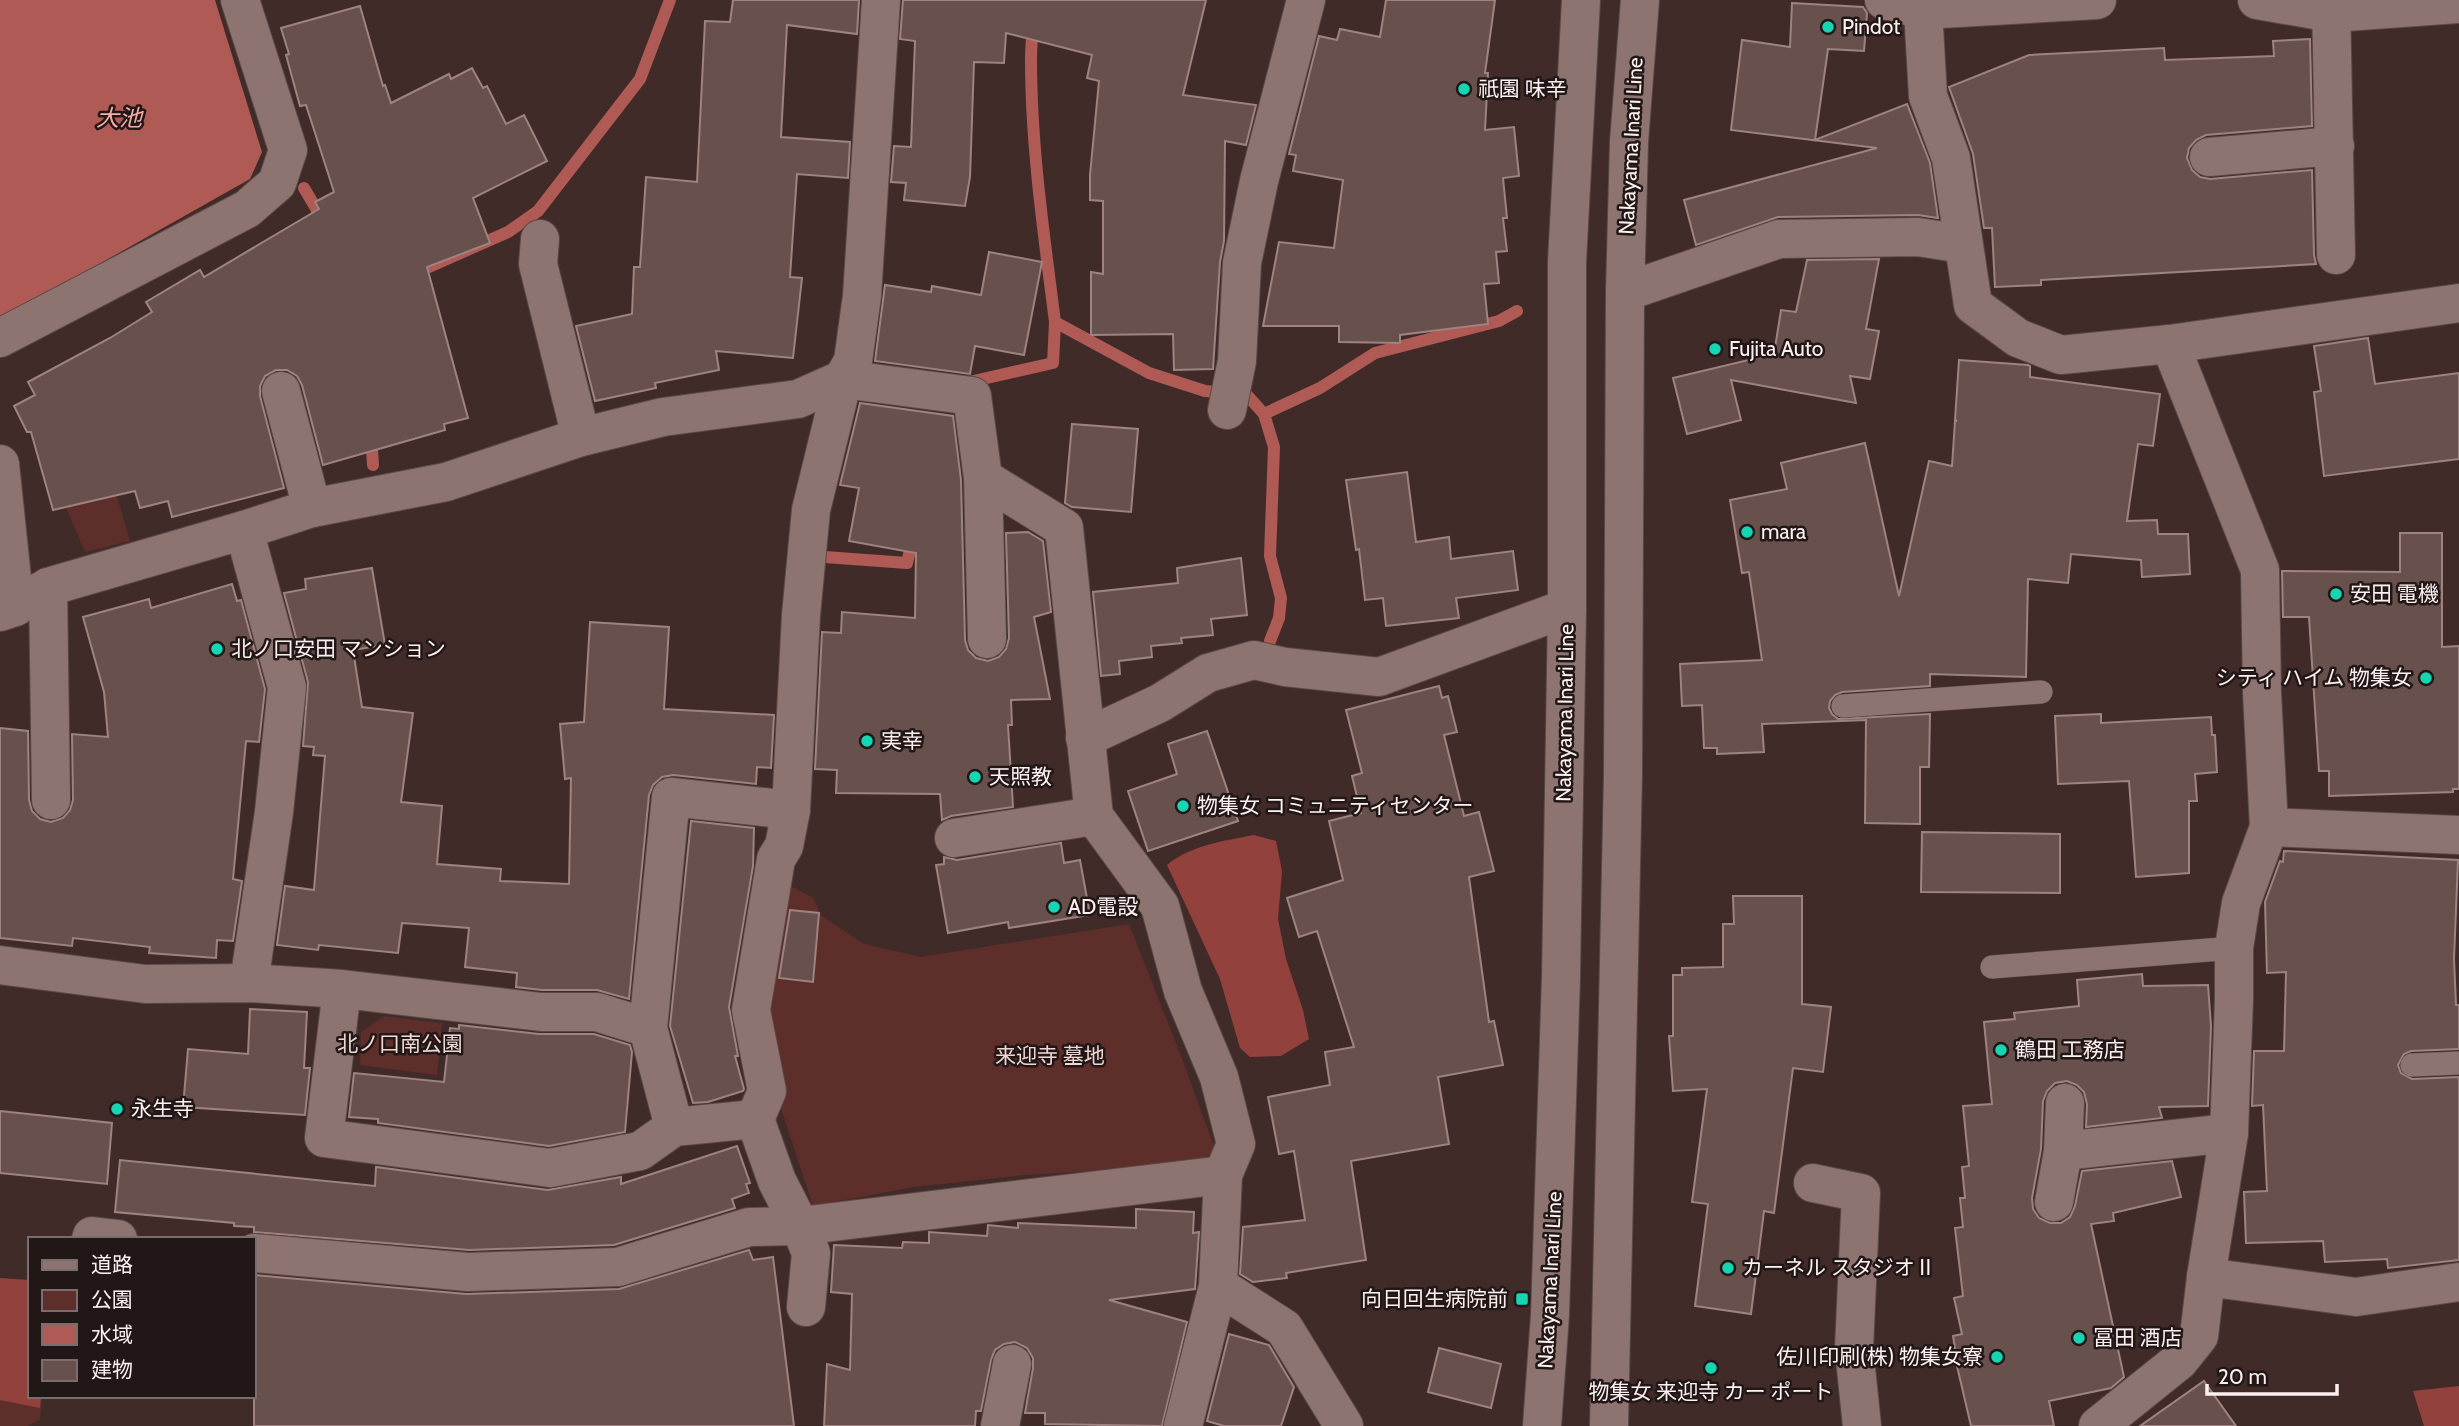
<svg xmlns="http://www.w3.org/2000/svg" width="2459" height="1426" font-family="Cabin,'Noto Sans JP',sans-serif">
  <rect width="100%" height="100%" fill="#412b29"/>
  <g fill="#5e2e2a">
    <polygon points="101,441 130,541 85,552 64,503"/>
    <polygon points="778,879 813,898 822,916 864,944 921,957 1129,924 1181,1056 1215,1149 1202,1164 1025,1175 914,1187 813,1206 778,1099 760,1037"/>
    <polygon points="384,1016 442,1023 437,1075 360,1065 361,1032"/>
    <polygon points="0,1341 30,1396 42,1396 40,1420 27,1426 0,1426"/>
  </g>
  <g fill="#93413c">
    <path d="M1254 835 1276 841 1282 871 1278 919 1286 959 1303 1010 1309 1039 1281 1056 1250 1057 1240 1048 1220 979 1167 865C1191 845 1224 841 1254 835Z"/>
    <polygon points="0,1278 30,1280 30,1396 41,1396 40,1408 0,1400"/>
    <polygon points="2459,1386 2459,1426 2424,1426 2413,1391"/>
  </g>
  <polygon fill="#af5a54" points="0,0 215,0 262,152 250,179 0,320"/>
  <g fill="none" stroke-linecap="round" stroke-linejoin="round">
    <g stroke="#af5a54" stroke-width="12">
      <path d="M1035 0C1034 20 1031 40 1031 59 1031 147 1044 235 1055 322L1149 373 1205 391 1246 394 1264 414 1274 447 1270 556 1281 598 1279 618 1270 641"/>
      <polyline points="304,188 324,222"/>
      <polyline points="413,274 508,232 538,211 640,79 670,0"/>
      <polyline points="965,383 1053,363 1055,322"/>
      <polyline points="1264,414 1320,388 1375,353 1499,321 1517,311"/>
      <polyline points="371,434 373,465"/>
      <polyline points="825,557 907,563 913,538"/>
    </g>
  </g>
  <g fill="#68504d" stroke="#9e8380" stroke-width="2">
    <polygon points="733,0 859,0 857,34 787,25 781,137 850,142 848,178 797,174 790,277 802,278 793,358 716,351 719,370 655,383 656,388 595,401 576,326 632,314 634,267 640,267 646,177 697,182 705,21 730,22"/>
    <polygon points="903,0 1206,0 1183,95 1256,105 1246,145 1225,141 1224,241 1220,262 1213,369 1174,370 1173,334 1091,335 1091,272 1103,274 1103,201 1090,200 1090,175 1099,81 1087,78 1092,55 1006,33 1004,63 974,62 970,177 965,206 904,200 906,183 891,182 894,146 911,147 915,41 900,39"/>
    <polygon points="1386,0 1495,0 1485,73 1488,73 1485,130 1514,127 1519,176 1503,178 1507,218 1503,218 1507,251 1496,252 1499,283 1484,284 1488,324 1400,335 1400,343 1339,342 1339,326 1263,326 1279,242 1334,248 1343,180 1293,171 1296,155 1289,154 1319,36 1337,40 1340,29 1380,37"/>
    <polygon points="1792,3 1863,7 1867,13 1864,51 1828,49 1815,140 1907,104 1930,163 1938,218 1918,215 1778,217 1696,245 1684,200 1877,148 1731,130 1742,40 1790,47"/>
    <polygon points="360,6 383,86 385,85 391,103 449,74 451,79 472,68 483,88 487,86 506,124 524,115 547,161 473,198 490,243 427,267 468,418 444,424 445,430 323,465 302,385 297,376 287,370 276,370 265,376 260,386 260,396 284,488 172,517 168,501 140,508 135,491 53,510 31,432 27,432 14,406 35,395 28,382 110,338 152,312 146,302 200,270 204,277 319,209 315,202 334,192 306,105 300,106 286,55 289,54 281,28"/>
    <polygon points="2310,39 2312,126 2206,135 2196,140 2189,148 2187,158 2192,170 2200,177 2210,179 2312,170 2314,255 2316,264 2041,280 2041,285 1995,287 1992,228 1984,228 1973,154 1949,87 2029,55 2164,48 2165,60 2274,56 2273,41"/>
    <polygon points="989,252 1042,262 1024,355 975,346 970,374 875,361 885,285 931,292 932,286 981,295"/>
    <polygon points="1879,259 1866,329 1879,331 1870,379 1850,376 1856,403 1731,380 1741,420 1687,434 1673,378 1774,354 1781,310 1796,312 1807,260"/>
    <polygon points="2368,338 2375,384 2459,373 2459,459 2324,476 2314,392 2321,391 2314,346"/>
    <polygon points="1959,360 2028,365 2030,366 2030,377 2160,394 2153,446 2138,444 2127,521 2157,520 2158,534 2188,534 2190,574 2142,577 2141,560 2071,554 2068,583 2028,579 2026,677 1930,674 1930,686 1842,692 1835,695 1830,701 1829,708 1832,714 1838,719 1930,714 1929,767 1920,767 1920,824 1865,823 1866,720 1762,724 1764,752 1717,754 1717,748 1704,748 1702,705 1682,706 1680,664 1762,660 1749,572 1742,573 1730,500 1787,489 1781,463 1865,443 1899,596 1929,461 1952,466 1955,421 1957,421 1955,420"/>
    <polygon points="860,403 953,416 961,480 965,640 968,650 976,658 988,661 999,657 1006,649 1009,638 1006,533 1028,532 1043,541 1051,612 1034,617 1050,699 1011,700 1012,725 1008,725 1013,807 951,816 942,820 940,794 836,793 837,770 815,769 822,632 841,633 842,612 915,618 916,553 849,541 859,488 840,485"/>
    <polygon points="1072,424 1138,429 1131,512 1072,507 1065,503"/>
    <polygon points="1407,472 1416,542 1449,537 1451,559 1513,551 1518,590 1456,598 1459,618 1386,626 1383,598 1365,600 1359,549 1356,550 1346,480"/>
    <polygon points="2400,533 2442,533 2442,647 2459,646 2459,789 2453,789 2453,792 2329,796 2329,771 2319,771 2309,617 2283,617 2282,571 2400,572"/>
    <polygon points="1241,558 1247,615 1211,619 1213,635 1181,638 1182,643 1151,646 1152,657 1119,661 1120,674 1101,676 1093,592 1178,583 1177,568"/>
    <polygon points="372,568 385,645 353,650 362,707 413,713 401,802 442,806 437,864 501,869 500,881 569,884 571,778 565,779 560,724 584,722 590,622 669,627 664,709 774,715 771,768 757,767 756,784 673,775 662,777 653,785 649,795 629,999 597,990 542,990 516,987 517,973 465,967 469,928 402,923 398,953 319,945 318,950 277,945 285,886 314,890 325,756 313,755 314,747 303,746 308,682 284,593 306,589 305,579"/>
    <polygon points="232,584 237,601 241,600 265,689 259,742 246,741 233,879 242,881 233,941 217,940 216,958 149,953 150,947 73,938 72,946 0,938 0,728 28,731 29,800 32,811 40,819 51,822 63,818 70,810 73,800 72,734 108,737 104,692 83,617 149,599 151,608"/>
    <polygon points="1439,686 1442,698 1448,696 1457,732 1444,735 1464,816 1479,812 1494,871 1469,877 1489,1022 1494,1021 1503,1065 1438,1077 1449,1144 1351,1161 1366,1260 1286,1273 1287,1278 1253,1282 1240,1274 1243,1227 1305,1220 1294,1151 1279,1154 1268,1097 1330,1085 1325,1052 1354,1047 1317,931 1299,937 1287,898 1343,880 1329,821 1361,813 1352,776 1362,773 1346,710"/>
    <polygon points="2101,714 2101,723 2211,717 2212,735 2215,735 2217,772 2195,774 2197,801 2189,801 2189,873 2136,877 2129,781 2058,784 2055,716"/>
    <polygon points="1207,731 1238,821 1148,851 1128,791 1177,774 1168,744"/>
    <polygon points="691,821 754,828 753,866 729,1007 738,1056 735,1056 744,1089 743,1091 708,1102 693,1103 670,1026"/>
    <polygon points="1922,832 2060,834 2060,893 1921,892"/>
    <polygon points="1061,843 1064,863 1080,860 1090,915 1009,928 1008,922 948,933 936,865 944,864 944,857 957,860"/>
    <polygon points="2284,851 2458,860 2454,959 2456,1005 2459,1005 2459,1049 2411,1051 2404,1054 2398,1065 2401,1073 2412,1079 2459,1077 2459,1260 2388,1268 2387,1259 2325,1262 2323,1241 2246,1243 2244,1192 2267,1191 2263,1105 2252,1106 2254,1051 2284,1051 2286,972 2267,973 2265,902 2280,861 2283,862"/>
    <polygon points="1733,896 1802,896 1802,1004 1831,1007 1823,1072 1793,1068 1774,1213 1764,1211 1751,1314 1695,1306 1708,1204 1692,1202 1707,1089 1673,1091 1669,1036 1673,1036 1673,975 1682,975 1682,968 1723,967 1723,924 1734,924"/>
    <polygon points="790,910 819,913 813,982 779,978"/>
    <polygon points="2142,974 2143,986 2208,985 2211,1026 2208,1106 2159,1107 2162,1118 2086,1127 2087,1104 2084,1092 2077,1085 2067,1081 2055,1083 2047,1091 2043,1101 2041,1149 2032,1198 2033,1209 2039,1218 2050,1223 2061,1223 2070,1217 2075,1206 2082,1171 2172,1161 2181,1197 2113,1213 2114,1221 2091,1224 2124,1377 2111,1388 2049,1401 2054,1426 1971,1426 1953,1349 1955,1348 1953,1336 1962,1334 1954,1298 1963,1296 1955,1228 1963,1227 1960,1198 1965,1198 1962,1167 1969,1166 1963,1106 1992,1104 1984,1022 2015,1019 2014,1013 2079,1006 2077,980"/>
    <polygon points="250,1009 307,1012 304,1068 310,1068 305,1115 183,1107 188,1049 248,1054"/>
    <polygon points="459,1025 539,1034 594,1034 630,1045 632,1052 625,1132 549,1146 378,1123 378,1119 349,1117 354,1073 444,1082 450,1028 459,1029"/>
    <polygon points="0,1111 112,1123 107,1184 0,1173"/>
    <polygon points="737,1146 750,1183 746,1184 749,1193 732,1199 735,1208 614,1245 469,1250 254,1232 254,1227 234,1226 234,1223 115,1212 120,1160 375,1186 376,1167 548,1190 621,1177 621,1184"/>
    <polygon points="1136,1209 1194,1212 1193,1233 1199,1232 1195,1289 1109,1300 1187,1322 1162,1426 1045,1424 1045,1413 1025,1413 1033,1368 1033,1358 1027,1348 1015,1342 1004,1344 995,1350 991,1360 981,1411 976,1411 975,1426 824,1426 827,1364 850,1370 852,1294 831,1292 834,1245 902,1248 903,1242 929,1243 929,1232 987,1236 988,1225 1018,1228 1018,1223 1136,1228"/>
    <polygon points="749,1250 753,1260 773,1257 794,1426 254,1426 254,1275 466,1294 619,1289"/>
    <polygon points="1229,1334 1269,1345 1294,1387 1281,1426 1224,1426 1207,1421"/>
    <polygon points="1439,1348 1501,1364 1491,1408 1428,1392"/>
    <polygon points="2204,1381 2236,1426 2140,1426"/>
  </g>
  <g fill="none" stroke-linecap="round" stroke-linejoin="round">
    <g stroke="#5a4847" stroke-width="24">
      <g id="lane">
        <polyline points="1843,706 2041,692"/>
        <polyline points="1992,967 2234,948"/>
        <polyline points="2412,1065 2459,1063"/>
      </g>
    </g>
    <g stroke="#5a4847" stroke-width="40">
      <g id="street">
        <polyline points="1884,0 1923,10 1917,0"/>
        <polyline points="2097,0 1923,10 1928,96 1951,158 1973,305 2018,338 2061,355 2170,344 2459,303"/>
        <polyline points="2257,0 2332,13 2459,4"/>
        <polyline points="2331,0 2336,255"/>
        <polyline points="2209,157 2335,146"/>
        <polyline points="540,239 538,264 581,437"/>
        <polyline points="1625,292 1779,239 1918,237 1963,244"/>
        <polyline points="0,338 247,209 277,183 288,150 240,0"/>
        <polyline points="281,391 312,508"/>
        <polyline points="1227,410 1237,361 1242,263 1259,181 1306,0"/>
        <polyline points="0,464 15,607"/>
        <polyline points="983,478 987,639"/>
        <polyline points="244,530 287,687 274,812 249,983"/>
        <polyline points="48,587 51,800"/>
        <polyline points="0,612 15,607 48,587 244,530 312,508 446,482 581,437 663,417 798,399 843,379 972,396 983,478 1064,528 1094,816 1160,906 1183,991 1219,1077 1236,1144 1223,1175 1218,1286 1183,1426"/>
        <polyline points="1085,738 1160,703 1208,673 1254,660 1285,667 1379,677 1567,608"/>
        <polyline points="2269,827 2459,835"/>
        <polyline points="954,838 1094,816"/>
        <polyline points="0,965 145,984 249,983 342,989 541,1012 597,1012 648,1028"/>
        <polyline points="342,989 324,1138 550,1168 640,1151 674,1127 755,1119 777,1181 800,1226 811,1253 806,1307"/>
        <polyline points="2065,1103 2063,1151 2229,1133"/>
        <polyline points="755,1119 767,1091 751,1010 776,859 784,846 791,810 801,615 811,510 843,379 853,361 862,296 881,0"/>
        <polyline points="674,1127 648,1028 671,797 791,810"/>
        <polyline points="1813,1183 1861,1193 1854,1349 1862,1426"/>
        <polyline points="2054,1202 2063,1151"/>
        <polyline points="91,1239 92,1236 118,1239"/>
        <polyline points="254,1253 468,1272 618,1267 749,1227 800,1226 1223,1175"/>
        <polyline points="2206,1277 2356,1297 2459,1282"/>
        <polyline points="1218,1286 1284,1328 1344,1426"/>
        <polyline points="1000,1426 1012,1364"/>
        <polyline points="2098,1426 2179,1361 2199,1336 2206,1277 2229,1133 2234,999 2234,948 2241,903 2269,827 2262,693 2260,570 2170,344"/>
      </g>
    </g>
    <g stroke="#5a4847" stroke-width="40">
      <g id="secondary">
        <polyline points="1542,1426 1550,1315 1561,977 1567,608 1567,262 1581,0"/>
        <polyline points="1609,1426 1623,774 1625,292 1629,142 1640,0"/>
      </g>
    </g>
    <use href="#lane" stroke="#8e7471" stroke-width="23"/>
    <use href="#street" stroke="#8e7471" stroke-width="38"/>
    <use href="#secondary" stroke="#8e7471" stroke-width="38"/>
  </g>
  <g fill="#16d5b3" stroke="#211716" stroke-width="2.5">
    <circle cx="1828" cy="27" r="7"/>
    <circle cx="1464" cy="89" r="7"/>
    <circle cx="1715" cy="349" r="7"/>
    <circle cx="1747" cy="532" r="7"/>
    <circle cx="2336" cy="594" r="7"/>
    <circle cx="217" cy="649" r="7"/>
    <circle cx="2426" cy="678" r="7"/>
    <circle cx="867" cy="741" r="7"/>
    <circle cx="975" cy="777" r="7"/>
    <circle cx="1183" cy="806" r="7"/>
    <circle cx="1054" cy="907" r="7"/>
    <circle cx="2001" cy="1050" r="7"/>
    <circle cx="117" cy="1109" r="7"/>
    <circle cx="1728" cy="1268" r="7"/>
    <rect x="1515" y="1292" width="14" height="14" rx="3.5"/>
    <circle cx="2079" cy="1338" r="7"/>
    <circle cx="1997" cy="1357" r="7"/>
    <circle cx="1711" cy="1368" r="7"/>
  </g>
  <g text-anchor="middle" stroke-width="5" stroke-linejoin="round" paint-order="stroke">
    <g font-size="21" fill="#fdf1f0" stroke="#211716" text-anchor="start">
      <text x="1842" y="34">Pindot</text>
      <text x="1478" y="96">祇園 味辛</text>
      <text x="1729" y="356">Fujita Auto</text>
      <text x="1761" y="539">mara</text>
      <text x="2350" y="601">安田 電機</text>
      <text x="231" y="656">北ノ口安田 マンション</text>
      <text x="2412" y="685" text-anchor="end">シティ ハイム 物集女</text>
      <text x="881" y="748">実幸</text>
      <text x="989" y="784">天照教</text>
      <text x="1197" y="813">物集女 コミュニティセンター</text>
      <text x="1068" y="914">AD電設</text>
      <text x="2015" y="1057">鶴田 工務店</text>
      <text x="131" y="1116">永生寺</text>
      <text x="1742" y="1275">カーネル スタジオⅡ</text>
      <text x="1508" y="1306" text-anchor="end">向日回生病院前</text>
      <text x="2093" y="1345">冨田 酒店</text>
      <text x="1983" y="1364" text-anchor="end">佐川印刷(株) 物集女寮</text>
      <text x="1711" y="1399" text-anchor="middle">物集女 来迎寺 カー ポート</text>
    </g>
    <g font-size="21" fill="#fdf1f0" stroke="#211716">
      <text transform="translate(1631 146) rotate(-87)" y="7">Nakayama Inari Line</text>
      <text transform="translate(1565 713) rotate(-89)" y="7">Nakayama Inari Line</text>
      <text transform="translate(1550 1280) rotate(-87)" y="7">Nakayama Inari Line</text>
    </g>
    <g font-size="21" fill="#efd6d3" stroke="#211716">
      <text x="400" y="1051">北ノ口南公園</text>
      <text x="1050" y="1063">来迎寺 墓地</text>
    </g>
    <g font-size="23" font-style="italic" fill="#f5ada6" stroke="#211716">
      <text x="119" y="126">大池</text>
    </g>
  </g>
  <rect x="28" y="1237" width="228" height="161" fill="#211716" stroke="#796e6d" stroke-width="2"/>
  <rect x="42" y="1260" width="35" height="10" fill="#8e7471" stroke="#796e6d" stroke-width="2"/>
  <text x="91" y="1272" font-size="21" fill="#fdf1f0">道路</text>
  <rect x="42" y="1290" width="35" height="21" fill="#5e2e2a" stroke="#796e6d" stroke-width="2"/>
  <text x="91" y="1307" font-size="21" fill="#fdf1f0">公園</text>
  <rect x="42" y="1324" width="35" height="21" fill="#af5a54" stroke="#796e6d" stroke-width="2"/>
  <text x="91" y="1342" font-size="21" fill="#fdf1f0">水域</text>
  <rect x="42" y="1360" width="35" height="21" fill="#68504d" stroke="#796e6d" stroke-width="2"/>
  <text x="91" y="1377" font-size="21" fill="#fdf1f0">建物</text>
  <path d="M2207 1384v10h130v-10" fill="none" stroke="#fdf1f0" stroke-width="3.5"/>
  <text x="2218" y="1384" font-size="21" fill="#fdf1f0" stroke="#211716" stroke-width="5" paint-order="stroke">20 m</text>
</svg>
